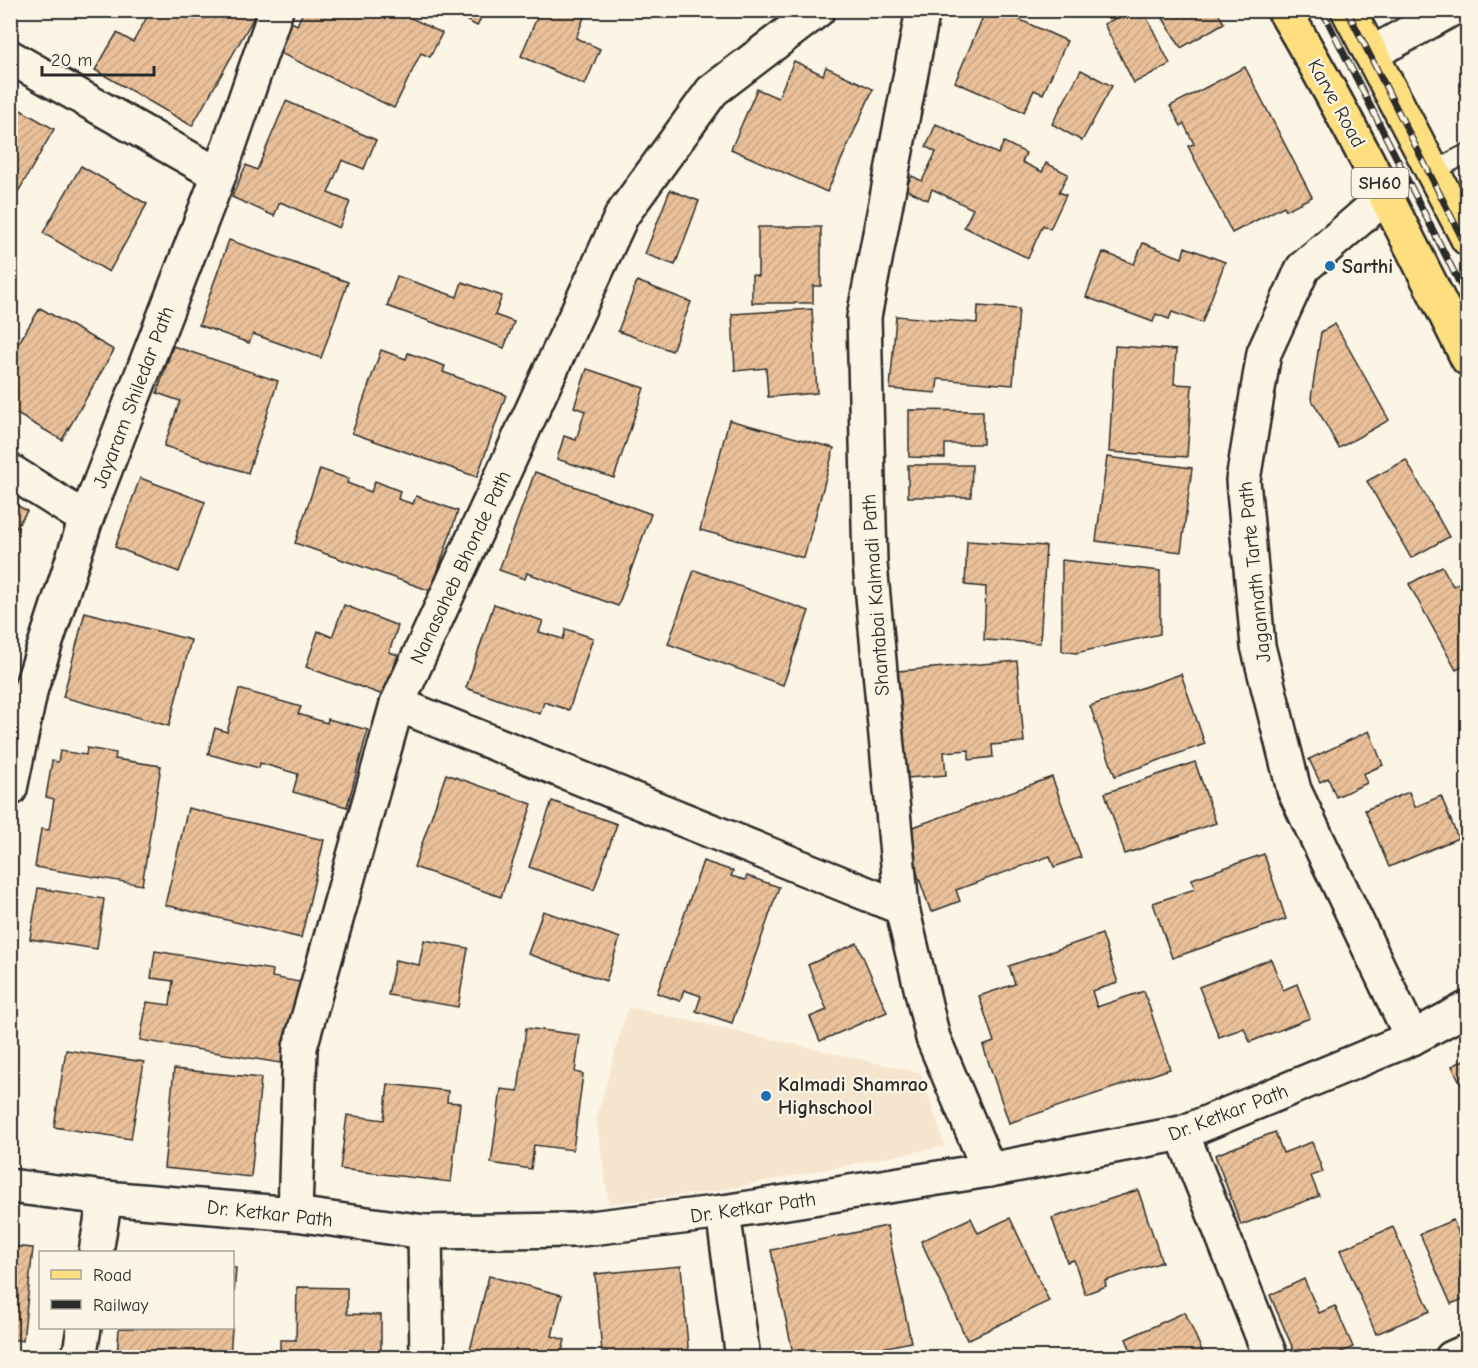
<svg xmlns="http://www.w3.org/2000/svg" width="1478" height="1368" font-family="'Comic Neue',sans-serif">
  <defs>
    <pattern id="building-hatch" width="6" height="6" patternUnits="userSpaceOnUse" patternTransform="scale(1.5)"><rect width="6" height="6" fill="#e9c099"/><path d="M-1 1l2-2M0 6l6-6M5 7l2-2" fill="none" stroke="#c8a584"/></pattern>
  </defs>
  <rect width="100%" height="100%" fill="#fcf5e5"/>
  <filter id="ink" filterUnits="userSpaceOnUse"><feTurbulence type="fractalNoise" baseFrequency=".0167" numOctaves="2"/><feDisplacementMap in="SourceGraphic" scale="12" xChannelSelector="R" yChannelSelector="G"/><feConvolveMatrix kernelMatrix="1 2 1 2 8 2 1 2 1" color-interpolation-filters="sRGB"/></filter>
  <g filter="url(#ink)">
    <polygon fill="#f6e5ce" points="628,1007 921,1073 945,1146 715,1191 609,1204 596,1119"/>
    <g fill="url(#building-hatch)" stroke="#2b2b2b" stroke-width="1.5">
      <polygon points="151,10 258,10 192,126 95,70 117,33 133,42"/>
      <polygon points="304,10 395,10 442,33 430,57 421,53 394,108 274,50 288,20 297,25"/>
      <polygon points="447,10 485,10 477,26"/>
      <polygon points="540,10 587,10 576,38 600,49 585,85 521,56"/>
      <polygon points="986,10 998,10 1067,41 1043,94 1034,90 1024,112 955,82"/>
      <polygon points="1112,10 1143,10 1170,64 1134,83 1104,24 1116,18"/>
      <polygon points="1158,10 1216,10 1224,23 1181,48"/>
      <polygon points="794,61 823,75 826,67 873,89 827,192 731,149 757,89 778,98"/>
      <polygon points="1245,67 1312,197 1286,210 1284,206 1232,233 1188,146 1194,144 1184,124 1181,126 1170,106"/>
      <polygon points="1081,70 1112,86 1082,141 1052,124"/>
      <polygon points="286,101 376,140 364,169 342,160 328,193 350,202 339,228 280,202 274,216 232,197 246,165 257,170"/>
      <polygon points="10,104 54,129 10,206"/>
      <polygon points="936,124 998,154 1004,142 1026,153 1022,162 1042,172 1046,163 1068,174 1059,192 1066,195 1050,229 1043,225 1028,258 964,227 973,209 932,189 928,200 905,189 912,176 922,181 936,152 926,147"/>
      <polygon points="81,166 147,204 109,272 43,233"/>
      <polygon points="670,190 699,201 675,265 645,254"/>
      <polygon points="758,227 821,227 821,286 813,286 813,303 752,303 752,275 758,276"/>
      <polygon points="229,240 348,282 321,358 253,334 249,343 199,325"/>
      <polygon points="1143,243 1182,258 1185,247 1225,262 1202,323 1172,312 1169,319 1156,314 1153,322 1086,297 1103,252 1134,264"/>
      <polygon points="397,276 457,297 462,282 502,296 495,315 514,322 504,348 387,306"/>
      <polygon points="637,281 691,302 672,351 618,331"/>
      <polygon points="978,306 1019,309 1013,385 938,379 936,393 890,389 896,316 977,323"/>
      <polygon points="40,308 114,350 62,440 10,410 10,357"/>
      <polygon points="812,309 817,393 768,397 766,368 735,371 732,314"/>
      <polygon points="1335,324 1389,420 1339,448 1311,398 1321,332"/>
      <polygon points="173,346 278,381 248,473 164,446 180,401 157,393"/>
      <polygon points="1115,346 1176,350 1174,384 1192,385 1187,457 1109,452"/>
      <polygon points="381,350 406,359 408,353 445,366 443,372 506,395 477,477 352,433"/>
      <polygon points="587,369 644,388 614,478 557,459 564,436 576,440 585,411 574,407"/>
      <polygon points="909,410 983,411 983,444 945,444 945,458 909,457"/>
      <polygon points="729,420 834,448 804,558 700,530"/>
      <polygon points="1107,457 1192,468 1181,552 1096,541"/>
      <polygon points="1406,460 1449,537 1411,558 1367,481"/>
      <polygon points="908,465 972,465 971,497 908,497"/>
      <polygon points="320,469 349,479 347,483 371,492 375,481 400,491 398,499 413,504 416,496 458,511 431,591 295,543"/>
      <polygon points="535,472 651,514 618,606 527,573 525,579 499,570"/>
      <polygon points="140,478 205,502 179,572 115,547"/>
      <polygon points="10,501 27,511 10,538"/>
      <polygon points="967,541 1046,546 1040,643 984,640 986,587 965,585"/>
      <polygon points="1062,560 1160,571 1160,634 1076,653 1062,651"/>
      <polygon points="1442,566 1453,586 1468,578 1468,664 1456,670 1409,584"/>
      <polygon points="694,570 809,611 783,685 668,644"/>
      <polygon points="494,604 543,621 539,632 563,639 566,629 593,638 569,710 544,702 540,714 466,688"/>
      <polygon points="344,605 398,626 389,652 398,655 383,695 306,667 318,631 332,637"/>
      <polygon points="85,612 191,640 169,726 63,697"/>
      <polygon points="1017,661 1024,742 992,745 993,757 969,760 969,750 944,752 946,775 907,778 898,671"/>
      <polygon points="1181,674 1205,744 1115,776 1090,706"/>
      <polygon points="239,689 301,707 298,714 327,723 328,719 368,730 347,807 293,792 298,774 260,763 259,768 208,754 215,728 227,732"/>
      <polygon points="1369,731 1383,765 1363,774 1367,783 1336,797 1328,778 1320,782 1309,759"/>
      <polygon points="87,748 116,753 115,759 161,766 142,885 35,867 41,829 49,830 54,799 46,797 52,761 58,762 60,751 86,755"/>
      <polygon points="1195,762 1216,823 1125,854 1105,793"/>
      <polygon points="446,774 532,804 501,897 414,867"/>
      <polygon points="1052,777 1081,857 1054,867 1050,856 956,890 960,901 931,912 902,831"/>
      <polygon points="1409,792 1415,807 1441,796 1458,838 1389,867 1365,810"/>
      <polygon points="552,801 617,824 594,890 529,867"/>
      <polygon points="188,808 324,840 301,938 165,905"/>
      <polygon points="1264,854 1286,919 1172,958 1153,903 1195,889 1192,879"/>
      <polygon points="703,861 733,871 731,876 745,880 747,876 779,887 732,1023 696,1011 701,996 684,990 680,1001 657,993"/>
      <polygon points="38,888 104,899 97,949 30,939"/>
      <polygon points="543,911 620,938 606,981 528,954"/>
      <polygon points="1102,934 1118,983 1092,991 1097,1007 1144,991 1170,1069 1009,1123 983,1046 994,1042 979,996 1015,984 1009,966"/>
      <polygon points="424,940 468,948 458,1007 388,995 395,960 419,965"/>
      <polygon points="857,943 887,1012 820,1041 810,1017 827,1010 808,965"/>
      <polygon points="155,951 273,970 272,977 305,983 292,1065 140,1040 147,1002 170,1005 173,981 151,978"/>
      <polygon points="1271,959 1283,990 1297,984 1310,1018 1250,1042 1244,1028 1219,1037 1199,987"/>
      <polygon points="526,1028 580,1035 575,1072 583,1074 573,1150 534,1145 531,1169 491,1163 501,1089 518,1091"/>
      <polygon points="66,1050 144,1062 131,1139 54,1127"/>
      <polygon points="1468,1058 1468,1098 1452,1066"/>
      <polygon points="174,1069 261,1078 251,1177 164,1168"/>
      <polygon points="388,1084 448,1091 447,1102 460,1103 451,1182 340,1169 347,1115 384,1120"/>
      <polygon points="1275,1132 1283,1153 1312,1142 1323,1172 1311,1176 1319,1196 1241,1225 1215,1155"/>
      <polygon points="1138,1190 1162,1262 1105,1281 1106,1286 1085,1294 1074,1260 1067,1262 1052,1218"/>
      <polygon points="971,1218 978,1233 1010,1218 1049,1301 967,1340 921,1241"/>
      <polygon points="1453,1220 1462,1241 1468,1239 1468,1297 1451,1304 1420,1234"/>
      <polygon points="887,1226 911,1342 835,1358 794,1358 771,1250"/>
      <polygon points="1393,1227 1430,1311 1376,1334 1340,1250"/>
      <polygon points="10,1246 33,1248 23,1341 10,1339"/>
      <polygon points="681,1266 689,1358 608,1358 607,1352 602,1352 595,1274"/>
      <polygon points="232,1267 236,1268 232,1321"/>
      <polygon points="489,1276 562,1295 552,1336 565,1340 560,1358 468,1358"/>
      <polygon points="1304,1279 1319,1313 1335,1306 1353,1347 1328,1358 1297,1358 1270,1295"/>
      <polygon points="297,1287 347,1288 347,1314 381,1315 381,1358 280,1358 280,1340 296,1340"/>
      <polygon points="1185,1312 1205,1358 1134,1358 1126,1339"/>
      <polygon points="119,1328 232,1328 230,1358 117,1358"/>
    </g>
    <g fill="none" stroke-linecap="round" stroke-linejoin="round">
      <g stroke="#2b2b2b" stroke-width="22">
        <polyline id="lane" points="1433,171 1468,153"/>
      </g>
      <g stroke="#2b2b2b" stroke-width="38">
        <g id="street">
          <polyline points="923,10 864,317 870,564 902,908 933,1038 989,1170"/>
          <polyline points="1371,54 1450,10"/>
          <polyline points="10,57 219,175"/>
          <polyline points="1387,195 1303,268 1264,353 1243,480 1258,646 1294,790 1412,1038"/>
          <polyline points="10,471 86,519"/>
          <polyline points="397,704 902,908"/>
          <polyline points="10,789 31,688 86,519 219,175 276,10"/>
          <polyline points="1182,1133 1271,1358"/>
          <polyline points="723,1212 743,1358"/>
          <polyline points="295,1214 300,1047 397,704 622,215 712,91 818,10"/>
          <polyline points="425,1232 427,1358"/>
          <polyline points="96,1252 105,1198"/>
          <polyline points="79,1358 84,1328"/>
          <polyline points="1452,1358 1468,1351"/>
        </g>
      </g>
      <g stroke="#2b2b2b" stroke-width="38">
        <polyline id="secondary" points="10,1186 105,1198 295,1214 425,1232 574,1230 723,1212 989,1170 1182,1133 1412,1038 1468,1008"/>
      </g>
      <g stroke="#2b2b2b" stroke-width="38">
        <g id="primary">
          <path d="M1284 10C1351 124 1409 241 1468 359"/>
          <polyline points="1348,10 1468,239"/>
        </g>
      </g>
      <use href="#lane" stroke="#fcf5e5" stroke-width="18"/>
      <use href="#street" stroke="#fcf5e5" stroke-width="33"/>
      <use href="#secondary" stroke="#fcf5e5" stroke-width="33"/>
      <use href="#primary" stroke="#fedf80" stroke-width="33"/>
      <g stroke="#2b2b2b" stroke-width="7">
        <g id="rail">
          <polyline points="1322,10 1468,300"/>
          <polyline points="1347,10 1468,250"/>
        </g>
      </g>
      <use href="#rail" stroke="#fcf5e5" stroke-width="4.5" stroke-dasharray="14" stroke-linecap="butt"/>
    </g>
  </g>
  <g fill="#1f6fb2" stroke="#fcf5e5" stroke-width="2">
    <circle cx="1330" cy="266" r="6"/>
    <circle cx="766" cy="1096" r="6"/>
  </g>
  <g text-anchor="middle" stroke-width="4.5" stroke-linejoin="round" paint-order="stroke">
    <rect fill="#fcf5e5" stroke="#6a6863" stroke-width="1.5" x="1351.5" y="168" width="57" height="30" rx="4.5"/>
    <g font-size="18" font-weight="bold" fill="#2b2b2b">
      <text x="1380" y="189">SH60</text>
    </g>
    <g font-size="20" fill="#2b2b2b" stroke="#fcf5e5">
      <text transform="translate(1337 103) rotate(61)" y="7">Karve Road</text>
      <text transform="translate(133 397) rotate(-69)" y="7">Jayaram Shiledar Path</text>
      <text transform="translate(460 567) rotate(-65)" y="7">Nanasaheb Bhonde Path</text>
      <text transform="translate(1254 572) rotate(-96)" y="7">Jagannath Tarte Path</text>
      <text transform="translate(875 595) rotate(-94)" y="7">Shantabai Kalmadi Path</text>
      <text transform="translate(1228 1112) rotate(-21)" y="7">Dr. Ketkar Path</text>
      <text transform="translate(753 1207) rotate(-8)" y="7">Dr. Ketkar Path</text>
      <text transform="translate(270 1213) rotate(6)" y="7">Dr. Ketkar Path</text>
    </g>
    <g font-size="20" font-weight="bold" fill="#2b2b2b" stroke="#fcf5e5" text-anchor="start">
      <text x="1342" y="273">Sarthi</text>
      <text x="778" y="1091">Kalmadi Shamrao<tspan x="778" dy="23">Highschool</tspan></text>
    </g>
  </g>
  <rect width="1478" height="1368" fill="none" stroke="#fcf5e5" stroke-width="36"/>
  <rect x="18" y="18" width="1442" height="1332" fill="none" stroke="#2b2b2b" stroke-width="2" filter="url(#ink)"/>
  <rect x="39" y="1251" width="195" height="78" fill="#fcf5e5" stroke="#a8a49b" stroke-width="1.5"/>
  <rect x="51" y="1270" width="30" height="9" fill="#fedf80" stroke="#a8a49b" stroke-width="1.5"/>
  <text x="93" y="1281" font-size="18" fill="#2b2b2b">Road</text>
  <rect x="51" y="1300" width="30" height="9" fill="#2b2b2b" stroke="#a8a49b" stroke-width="1.5"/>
  <text x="93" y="1311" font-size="18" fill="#2b2b2b">Railway</text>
  <path d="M42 66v9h112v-9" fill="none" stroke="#2b2b2b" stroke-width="3"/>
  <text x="51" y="66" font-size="18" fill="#2b2b2b" stroke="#fcf5e5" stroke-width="4.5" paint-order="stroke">20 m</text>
</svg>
